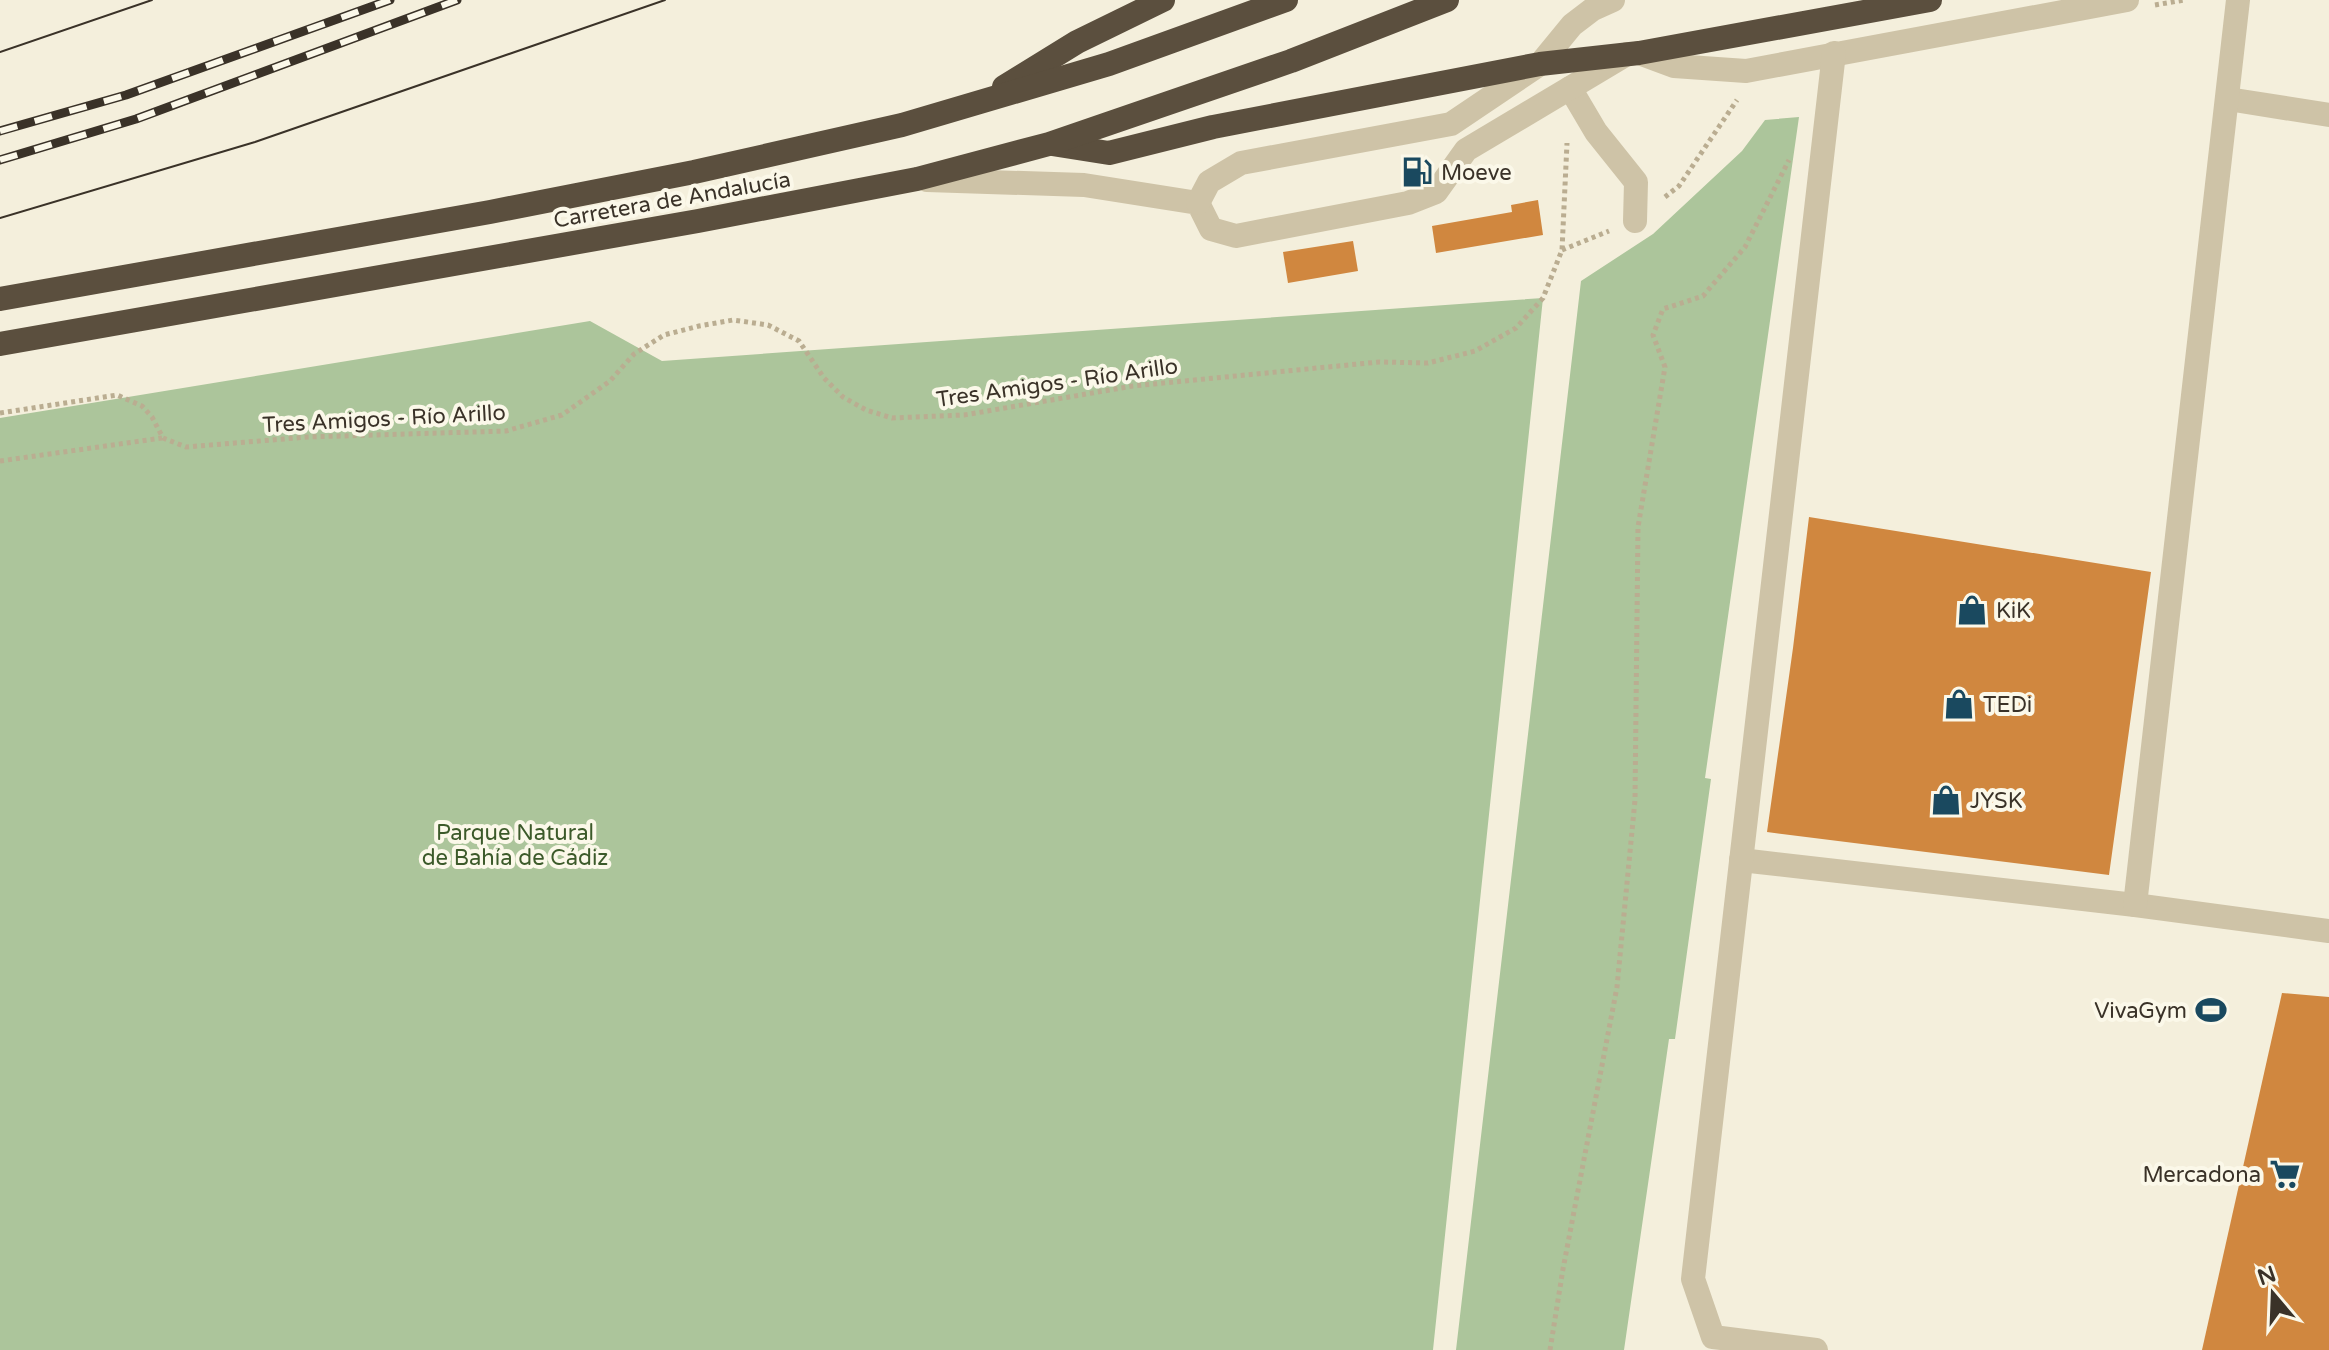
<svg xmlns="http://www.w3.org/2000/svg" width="2329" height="1350" font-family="'Varela Round',sans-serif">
  <rect width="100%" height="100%" fill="#f4efdc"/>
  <g fill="#acc59b">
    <polygon points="1799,117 1705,778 1711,779 1675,1039 1669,1039 1624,1350 1456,1350 1581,281 1653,234 1742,151 1765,120"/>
    <polygon points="1543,298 1433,1350 0,1350 0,418 590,321 662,361"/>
  </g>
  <g fill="#d0873f">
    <polygon points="1538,200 1543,235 1436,253 1432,226 1512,212 1511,205"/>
    <polygon points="1353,241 1358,271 1288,283 1283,252"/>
    <polygon points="1809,517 2151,572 2109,875 1767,832 1793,648"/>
    <polygon points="2282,993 2329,997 2329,1350 2202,1350"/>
  </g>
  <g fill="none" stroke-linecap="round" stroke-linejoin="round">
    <g stroke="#baad91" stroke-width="5" stroke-dasharray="4 4" stroke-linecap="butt">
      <polyline points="2155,5 2184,0"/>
      <polyline points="1665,197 1679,186 1737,100"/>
      <polyline points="1562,250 1609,231"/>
      <polyline points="0,413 117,395 142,406 152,417 163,438 186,447 308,437 506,431 562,415 610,381 634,354 664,335 699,326 733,320 768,325 799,341 824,378 843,397 866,410 892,418 964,415 1133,386 1379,362 1428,363 1475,351 1516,328 1543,298 1562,250 1567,143"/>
      <polyline points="0,461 162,438"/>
      <polyline points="1550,1350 1563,1269 1617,987 1635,800 1638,527 1665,367 1653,335 1663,309 1703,296 1745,247 1789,160"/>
    </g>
    <g stroke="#cec3a7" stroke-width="24">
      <polyline points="1639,53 1674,66 1746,71 2127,0"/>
      <polyline points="1570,88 1596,132 1636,182 1635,221"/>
      <polyline points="2228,99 2329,115"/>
      <polyline points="927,180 1084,185 1198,203 1211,229 1236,236 1408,203 1436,192 1466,150 1627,54"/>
      <polyline points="1198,203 1209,182 1241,163 1451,124 1540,64 1572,25 1593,9 1613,0"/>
      <polyline points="1741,860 2135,905 2329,931"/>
      <polyline points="2135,905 2238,0"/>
      <polyline points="1816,1350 1713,1337 1693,1279 1834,53"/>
    </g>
    <g stroke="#5b4f3e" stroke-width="24">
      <polyline points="1004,87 1077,42 1163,0"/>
      <polyline points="1052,144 1109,153 1213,127 1540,64 1639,53 1930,0"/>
      <polyline points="0,299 490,212 694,172 902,125 1109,64 1286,0"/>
      <polyline points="0,344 698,221 917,179 1049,144 1291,61 1447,0"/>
    </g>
    <g stroke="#3a3228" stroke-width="2">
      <polyline points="0,52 152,0"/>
      <polyline points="0,218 255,142 665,0"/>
    </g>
    <g stroke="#3a3228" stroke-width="9">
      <g id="rail">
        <polyline points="0,131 126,95 390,0"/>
        <polyline points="0,160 136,119 457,0"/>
      </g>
    </g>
    <use href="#rail" stroke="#fbf8e9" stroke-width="6" stroke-dasharray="18" stroke-linecap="butt"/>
  </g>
  <defs>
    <g id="fuel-bare" transform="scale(2.4)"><path d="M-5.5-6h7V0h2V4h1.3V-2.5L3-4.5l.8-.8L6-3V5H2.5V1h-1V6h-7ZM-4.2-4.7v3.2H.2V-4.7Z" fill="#1a495f" stroke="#fbf8e9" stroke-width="2.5" paint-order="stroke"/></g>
    <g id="shop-bare" transform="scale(2.4)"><path d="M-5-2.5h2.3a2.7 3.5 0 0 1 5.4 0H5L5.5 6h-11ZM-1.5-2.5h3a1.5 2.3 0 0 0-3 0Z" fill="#1a495f" stroke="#fbf8e9" stroke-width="2.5" paint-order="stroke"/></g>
    <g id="stadium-bare" transform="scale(2.4)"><path d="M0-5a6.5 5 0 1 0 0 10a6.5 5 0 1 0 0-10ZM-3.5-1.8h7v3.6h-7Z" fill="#1a495f" stroke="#fbf8e9" stroke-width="2.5" paint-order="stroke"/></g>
    <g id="supermarket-bare" transform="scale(2.4)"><path d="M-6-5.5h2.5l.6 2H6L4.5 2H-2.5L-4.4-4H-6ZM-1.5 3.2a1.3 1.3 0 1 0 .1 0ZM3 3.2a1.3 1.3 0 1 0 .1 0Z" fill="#1a495f" stroke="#fbf8e9" stroke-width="2.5" paint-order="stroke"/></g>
  </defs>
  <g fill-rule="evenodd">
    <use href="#fuel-bare" x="1417" y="172"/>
    <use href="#shop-bare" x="1972" y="610"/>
    <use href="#shop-bare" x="1959" y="704"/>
    <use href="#shop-bare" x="1946" y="800"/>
    <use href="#stadium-bare" x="2211" y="1010"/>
    <use href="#supermarket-bare" x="2285" y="1174"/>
  </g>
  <g text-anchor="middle" stroke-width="8" stroke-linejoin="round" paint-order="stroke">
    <g font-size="22" fill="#3a3228" stroke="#fbf8e9" text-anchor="start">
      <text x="1441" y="180">Moeve</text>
      <text x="1996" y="618">KiK</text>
      <text x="1983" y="712">TEDi</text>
      <text x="1970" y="808">JYSK</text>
      <text x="2187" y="1018" text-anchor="end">VivaGym</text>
      <text x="2261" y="1182" text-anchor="end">Mercadona</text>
    </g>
    <g font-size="22" fill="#3a3228" stroke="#fbf8e9">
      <text transform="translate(672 199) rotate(-10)" y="8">Carretera de Andalucía</text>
      <text transform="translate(1057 382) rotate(-8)" y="8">Tres Amigos - Río Arillo</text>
      <text transform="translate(384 418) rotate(-3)" y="8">Tres Amigos - Río Arillo</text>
    </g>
    <g font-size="22" fill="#3c5a2a" stroke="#fbf8e9">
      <text x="515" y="840">Parque Natural<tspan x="515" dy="25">de Bahía de Cádiz</tspan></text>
    </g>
  </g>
  <g transform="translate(2273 1294) rotate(341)" stroke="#fbf8e9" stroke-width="6" paint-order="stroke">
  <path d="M0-6L14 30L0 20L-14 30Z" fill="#3a3228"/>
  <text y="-12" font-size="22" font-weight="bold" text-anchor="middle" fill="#3a3228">N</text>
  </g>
</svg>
